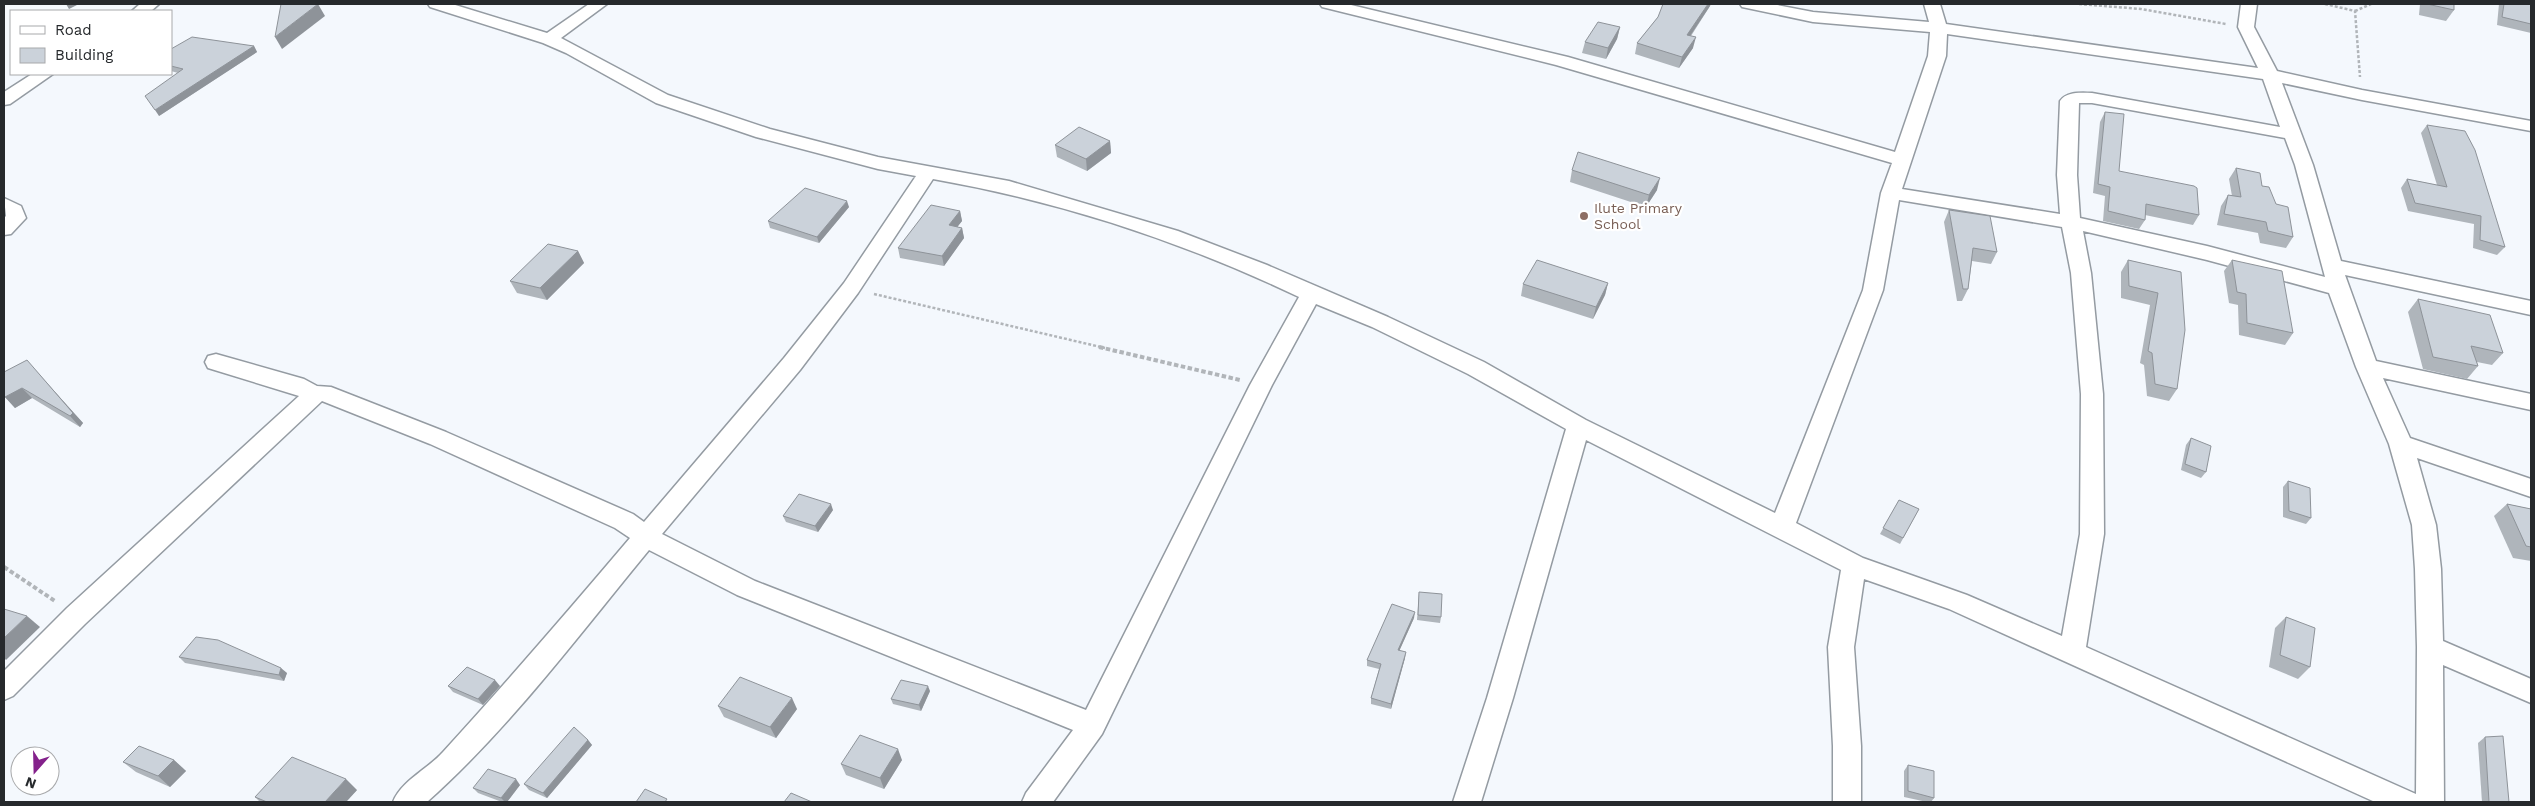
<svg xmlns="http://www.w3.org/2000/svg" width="2535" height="806" font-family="'Work Sans',sans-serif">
  <rect width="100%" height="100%" fill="#f4f8fd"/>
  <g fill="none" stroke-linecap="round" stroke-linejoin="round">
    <g stroke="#949ba2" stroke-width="3">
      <g id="minor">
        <polygon points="140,4 159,4 151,11 132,11"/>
        <path d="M428 4H452L547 33 589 4H607L561 38 668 95 770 129 878 157 1009 181 1178 231 1267 265 1388 317 1484 362 1586 420 1775 513 1863 290 1881 193 1892 163 1556 65 1322 7 1320 4H1347L1568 57 1895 152 1928 56 1930 32 1813 22 1742 7 1740 4H1772L1813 12 1929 22 1924 4H1940L1946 24 2258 68 2238 27 2241 4H2257L2254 27 2277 71 2362 90 2531 121V131L2362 100 2282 83 2313 165 2341 261 2531 301V315L2345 275 2376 361 2531 394V410L2383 378 2410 438 2531 479V497L2417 458 2436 525 2441 569 2443 641 2531 679V703L2443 665 2444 802H2375L1949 609 1864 579 1854 647 1861 746V802H1833V746L1828 647 1841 570 1586 440 1513 698 1481 802H1453L1487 698 1566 429 1468 374 1372 327 1316 304 1272 385 1102 734 1053 802H1022L1026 793 1073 730 737 595 649 550C578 636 510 728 427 802H393C401 781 428 769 443 752 507 682 569 610 630 538L615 528 430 444 322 401 85 624 13 696 4 700V671L67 608 299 396 208 368 205 362 208 356 216 354 304 379 317 386 331 387 446 432 633 514 644 522 784 358 844 283 916 176 878 169 756 137 656 103 566 53 543 43 430 7ZM1947 34 2263 79 2280 127 2092 93C2081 93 2067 91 2060 101L2057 175 2060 214 1902 189 1946 56ZM2079 103H2092L2285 138 2295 165 2325 277 2207 246 2080 218 2077 175ZM933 179C1059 201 1184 242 1299 297L1250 385 1086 710 755 581 662 534 800 370 858 293ZM1899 200 2062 227 2071 273 2081 394 2080 534 2062 636 1967 595 1863 558 1796 523 1883 290ZM2083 231 2207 260 2329 293 2356 367 2389 444 2412 525 2415 569 2417 647 2416 794 2086 647 2104 534 2103 394 2091 273Z"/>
        <polygon points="32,74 53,74 10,104 4,105 4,92"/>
        <polygon points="4,198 21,206 26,218 11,234 4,235 4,218 6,216"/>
      </g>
    </g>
    <g stroke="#b1b5b9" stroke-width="2.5" stroke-dasharray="3 2" stroke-linecap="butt">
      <polyline points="2079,4 2141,9 2226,24"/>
      <polyline points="2325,4 2355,11 2360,77"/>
      <polyline points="2355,11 2371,4"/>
      <polyline points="874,294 1105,348"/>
    </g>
    <g stroke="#b1b5b9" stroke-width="4" stroke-dasharray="4.5 2.5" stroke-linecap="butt">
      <polyline points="1099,347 1240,380"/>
      <polyline points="4,567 55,601"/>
    </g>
    <use href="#minor" fill="#fff" fill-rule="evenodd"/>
  </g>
  <g fill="#afb5bb">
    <polygon points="2420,4 2454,4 2454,10 2446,21 2419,15"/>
    <polygon points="2499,4 2531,4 2531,33 2497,25"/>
    <polygon points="1710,6 1691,36 1693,48 1679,68 1635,54 1637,43 1658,17"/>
    <polygon points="1620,27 1617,39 1606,59 1582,53 1585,42"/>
    <polygon points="254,46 257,52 159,116 178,73 171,71 171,49"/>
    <polygon points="2105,112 2119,171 2199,215 2193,225 2145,215 2145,220 2139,229 2103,221 2105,196 2093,193 2100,122"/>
    <polygon points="2427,125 2505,247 2497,255 2473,248 2474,224 2408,211 2401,188 2407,179 2437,185 2421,133"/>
    <polygon points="1110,141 1111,153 1087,171 1057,157 1055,145"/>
    <polygon points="2236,168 2262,186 2276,204 2293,237 2286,248 2260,243 2258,233 2217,225 2221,206 2228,195 2232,196 2229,179"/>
    <polygon points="1572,170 1657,190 1646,207 1570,182"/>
    <polygon points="849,207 819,243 770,228 768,221"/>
    <polygon points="1949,210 1997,252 1991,264 1972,261 1968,289 1962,301 1957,301 1944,222"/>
    <polygon points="960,211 962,221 957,227 962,228 964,238 944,266 900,258 898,248"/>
    <polygon points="578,251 584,263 547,300 517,293 510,281"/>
    <polygon points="2128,260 2181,272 2177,389 2169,401 2147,396 2144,365 2140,363 2150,305 2121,298 2121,272"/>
    <polygon points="2232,260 2293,333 2285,345 2239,335 2238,305 2229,303 2224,271"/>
    <polygon points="1608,283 1605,295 1593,319 1521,296 1523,284"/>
    <polygon points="2418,299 2503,353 2492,365 2477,362 2478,366 2467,379 2423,369 2408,312"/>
    <polygon points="36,371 83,423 80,427 32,398 15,408 4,396"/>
    <polygon points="2191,438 2206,472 2201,478 2181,470 2186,445"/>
    <polygon points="2288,481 2311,518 2306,524 2283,517 2283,487"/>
    <polygon points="1899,500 1919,509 1900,544 1880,534"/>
    <polygon points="2507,504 2531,509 2531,561 2513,558 2494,516"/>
    <polygon points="833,510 818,532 786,522 783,516"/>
    <polygon points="1419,592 1441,617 1440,623 1417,620"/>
    <polygon points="2286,617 2310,667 2298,679 2269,667 2275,628"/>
    <polygon points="1414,618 1399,651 1405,658 1391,709 1371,704 1371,698 1379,669 1367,666 1367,660"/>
    <polygon points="179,657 287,673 284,681 185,663"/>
    <polygon points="448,686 500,686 483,705 453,692"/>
    <polygon points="930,691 921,711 893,704 891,699"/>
    <polygon points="718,706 797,709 776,738 724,717"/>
    <polygon points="2485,737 2509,802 2482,802 2478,743"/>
    <polygon points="588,740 592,745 547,798 529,790 524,784"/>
    <polygon points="174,760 186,771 170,787 136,772 123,762"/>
    <polygon points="902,760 884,789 846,775 841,764"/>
    <polygon points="1908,765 1934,798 1931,802 1927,802 1904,797 1904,771"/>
    <polygon points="520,785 507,802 502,802 478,793 473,788"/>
    <polygon points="357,790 346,802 260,802 255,797"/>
  </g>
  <g fill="#8e9399">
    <polygon points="66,4 79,4 69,9"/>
    <polygon points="318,4 325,16 282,49 275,37"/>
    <polygon points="1708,4 1711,4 1710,6 1684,45 1687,35"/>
    <polygon points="1620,27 1617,39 1606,59 1608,48"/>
    <polygon points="1696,37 1693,48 1679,68 1682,57"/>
    <polygon points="254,46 257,52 159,116 155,110"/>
    <polygon points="1110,141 1111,153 1087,171 1086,159"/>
    <polygon points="1660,178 1657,190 1646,207 1649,195"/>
    <polygon points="847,201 849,207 819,243 817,237"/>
    <polygon points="960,211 962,221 951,235 949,225"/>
    <polygon points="962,228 964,238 944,266 942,256"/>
    <polygon points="578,251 584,263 547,300 540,288"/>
    <polygon points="1608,283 1605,295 1593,319 1596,307"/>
    <polygon points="36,371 83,423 80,427 70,416"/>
    <polygon points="22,388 32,398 15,408 5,397"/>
    <polygon points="831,504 833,510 818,532 815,526"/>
    <polygon points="1415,612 1414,618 1397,656 1398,650"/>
    <polygon points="27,616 40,627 6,660 4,658 4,638"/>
    <polygon points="1406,652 1405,658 1391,709 1391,704"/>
    <polygon points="281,668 287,673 284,681 279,675"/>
    <polygon points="495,680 500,686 483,705 478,699"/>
    <polygon points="928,686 930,691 921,711 919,705"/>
    <polygon points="792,698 797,709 776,738 770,727"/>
    <polygon points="588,740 592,745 547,798 543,793"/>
    <polygon points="898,749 902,760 884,789 880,778"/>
    <polygon points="174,760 186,771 170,787 158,776"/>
    <polygon points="346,779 357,790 346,802 325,802"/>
    <polygon points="516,779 520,785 507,802 505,802 501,798"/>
  </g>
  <g fill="#cbd2da" stroke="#8e9399">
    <polygon points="281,4 318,4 275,37"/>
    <polygon points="1663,4 1708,4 1687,35 1696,37 1682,57 1637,43 1658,17"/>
    <polygon points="2427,4 2454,4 2454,10"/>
    <polygon points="2504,4 2531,4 2531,24 2502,17"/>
    <polygon points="1598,22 1620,27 1608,48 1585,42"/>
    <polygon points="192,37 254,46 155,110 145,96 183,69 171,66 171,49"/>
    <polygon points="2105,112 2124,114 2119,171 2194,186 2197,188 2199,215 2146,204 2145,220 2108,211 2110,187 2098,184"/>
    <polygon points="2427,125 2465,131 2475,150 2505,247 2480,240 2481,216 2415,203 2407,179 2447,187"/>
    <polygon points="1079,127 1110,141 1086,159 1055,145"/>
    <polygon points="1578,152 1660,178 1649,195 1572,170"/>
    <polygon points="2236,168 2260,173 2262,186 2269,187 2276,204 2288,207 2293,237 2268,231 2266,222 2224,214 2228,195 2241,197"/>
    <polygon points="805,188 847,201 817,237 768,221"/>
    <polygon points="931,205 960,211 949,225 962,228 942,256 898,248"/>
    <polygon points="1949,210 1990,216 1997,252 1973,248 1968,289 1963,289"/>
    <polygon points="548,244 578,251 540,288 510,281"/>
    <polygon points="1537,260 1608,283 1596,307 1523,284"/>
    <polygon points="2128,260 2181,272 2185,330 2177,389 2155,384 2152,353 2148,351 2158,293 2129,286"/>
    <polygon points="2232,260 2282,271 2293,333 2247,323 2246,294 2237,292"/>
    <polygon points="2418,299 2490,315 2503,353 2471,346 2478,366 2433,357"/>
    <polygon points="27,360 73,413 70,416 22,388 5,397 4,396 4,372"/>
    <polygon points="2191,438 2211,446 2206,472 2185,464"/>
    <polygon points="2288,481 2310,488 2311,518 2289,511"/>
    <polygon points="799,494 831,504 815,526 783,516"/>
    <polygon points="1899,500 1919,509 1903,538 1883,528"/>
    <polygon points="2507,504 2531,509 2531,547 2526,546"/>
    <polygon points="1419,592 1442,594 1441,617 1418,615"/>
    <polygon points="1392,604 1415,612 1398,650 1406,652 1391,704 1371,698 1381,664 1367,660"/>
    <polygon points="4,609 27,616 4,638"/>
    <polygon points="2286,617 2315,628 2310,667 2280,655"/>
    <polygon points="196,637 218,640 281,668 279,675 179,657"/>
    <polygon points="467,667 495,680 478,699 448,686"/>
    <polygon points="740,677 792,698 770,727 718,706"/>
    <polygon points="901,680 928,686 919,705 891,699"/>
    <polygon points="574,727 588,740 543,793 524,784"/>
    <polygon points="860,735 898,749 880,778 841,764"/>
    <polygon points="2503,736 2509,802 2489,802 2485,737"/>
    <polygon points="139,746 174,760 158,776 123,762"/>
    <polygon points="292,757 346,779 325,802 267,802 255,797"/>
    <polygon points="1908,765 1934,771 1934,798 1908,791"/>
    <polygon points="488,769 516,779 501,798 473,788"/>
    <polygon points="645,789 667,799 665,802 636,802"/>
    <polygon points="791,793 812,802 784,802"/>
  </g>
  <circle fill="#8d6e63" stroke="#fff" stroke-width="2" cx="1584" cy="216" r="5"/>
  <g text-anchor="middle" stroke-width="4.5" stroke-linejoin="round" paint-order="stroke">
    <g font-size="14" fill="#785e54" stroke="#fff" text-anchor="start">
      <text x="1594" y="213">Ilute Primary<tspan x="1594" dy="16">School</tspan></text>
    </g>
  </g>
  <rect width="2535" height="806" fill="none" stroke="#26292c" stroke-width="10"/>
  <rect x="10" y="10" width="162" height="65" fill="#ffffff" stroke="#a8a9ab"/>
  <rect x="20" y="26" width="25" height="8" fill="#ffffff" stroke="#a8a9ab"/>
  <text x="55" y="35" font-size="15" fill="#26292c">Road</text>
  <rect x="20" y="48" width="25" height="15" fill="#cbd2da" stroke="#a8a9ab"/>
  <text x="55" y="60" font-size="15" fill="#26292c">Building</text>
  <g transform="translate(35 771) rotate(200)"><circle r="24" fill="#ffffff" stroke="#a8a9ab"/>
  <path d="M0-4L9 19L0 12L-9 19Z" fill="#84218b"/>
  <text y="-8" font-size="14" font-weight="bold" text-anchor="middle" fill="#26292c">N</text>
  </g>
</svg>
